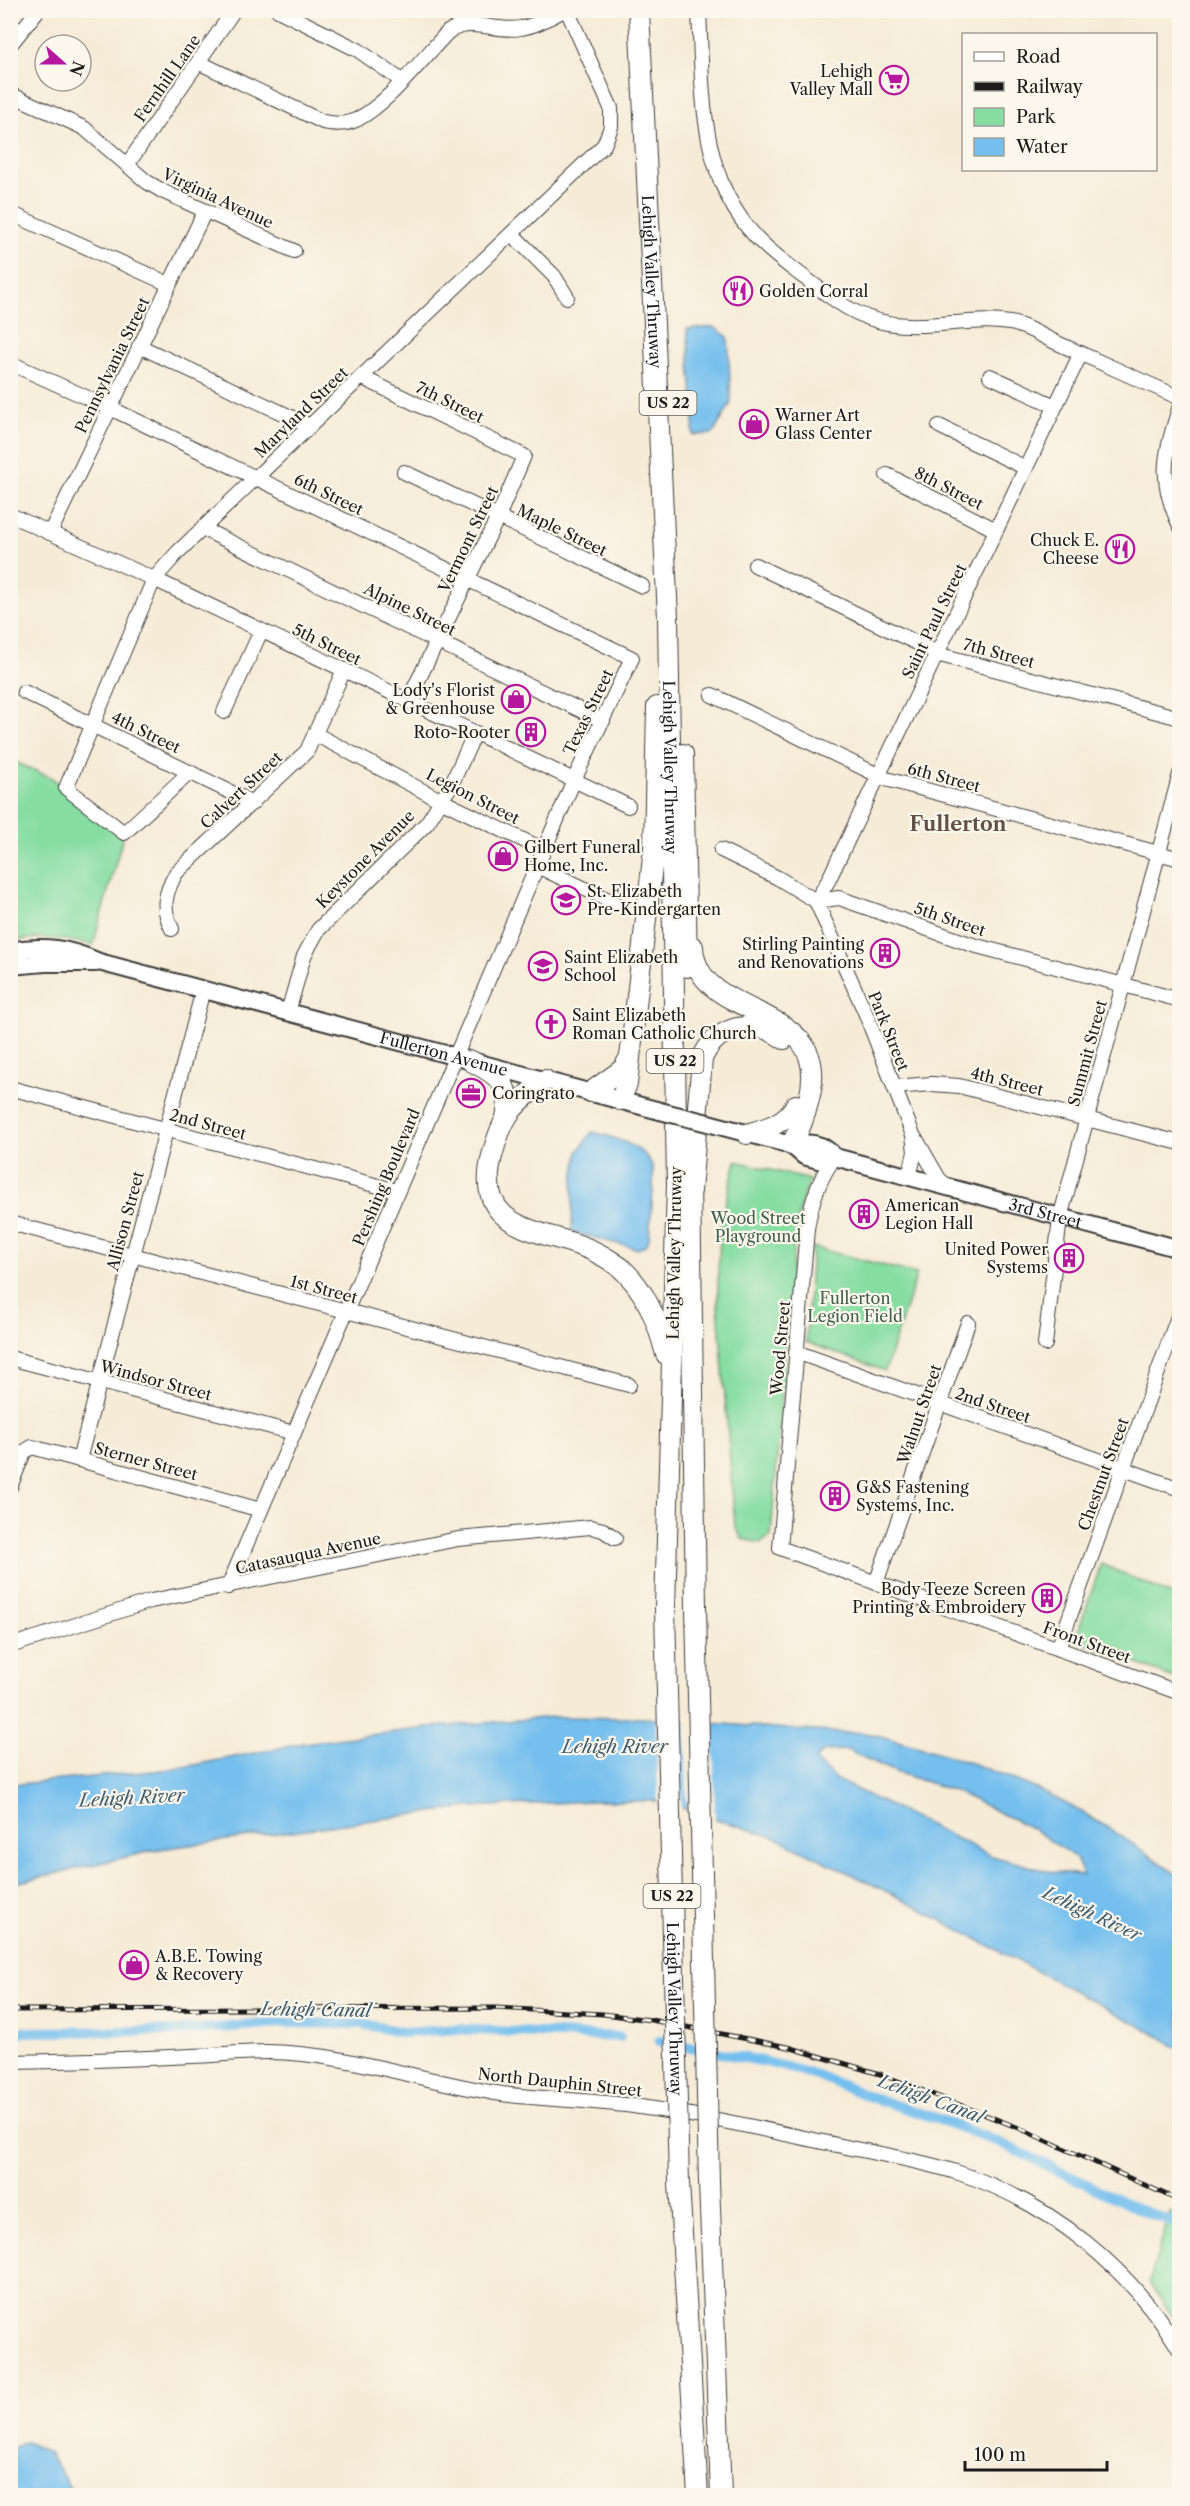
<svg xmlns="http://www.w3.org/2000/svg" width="1190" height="2506" font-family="'Libre Caslon Text',serif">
  <rect width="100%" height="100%" fill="#fbf7ec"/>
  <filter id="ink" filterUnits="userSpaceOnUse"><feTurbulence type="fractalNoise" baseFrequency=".0167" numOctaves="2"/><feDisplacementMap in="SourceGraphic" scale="12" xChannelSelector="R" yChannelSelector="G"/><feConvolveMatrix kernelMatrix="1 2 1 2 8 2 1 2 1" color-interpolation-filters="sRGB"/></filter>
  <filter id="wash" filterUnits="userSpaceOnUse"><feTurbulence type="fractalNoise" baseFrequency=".008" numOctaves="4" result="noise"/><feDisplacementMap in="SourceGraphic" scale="24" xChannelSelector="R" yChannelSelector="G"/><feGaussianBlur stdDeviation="1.35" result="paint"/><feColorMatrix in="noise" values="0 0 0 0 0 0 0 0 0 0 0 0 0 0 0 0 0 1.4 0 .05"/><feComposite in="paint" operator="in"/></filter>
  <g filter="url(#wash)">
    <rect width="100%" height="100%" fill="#f6ebd7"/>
    <g fill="#85dda1" stroke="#507c5e" stroke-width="1.5">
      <path d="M10 760 52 778 124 833 93 945C65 939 39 935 11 942Z"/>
      <polygon points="736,1161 810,1180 801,1204 794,1243 771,1536 761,1543 742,1539 735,1526 718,1306 718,1273 721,1221"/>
      <polygon points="812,1247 917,1274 885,1371 806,1342"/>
      <polygon points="1101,1564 1179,1598 1179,1680 1075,1640"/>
      <polygon points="1170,2212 1179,2216 1179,2325 1149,2283"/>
    </g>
    <g fill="#75bfee" stroke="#486e85" stroke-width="1.5" fill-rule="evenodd">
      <polygon points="714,327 728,337 731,403 713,434 693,435 694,410 687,329"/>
      <path d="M592 1132C610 1136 648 1146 653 1169 655 1184 650 1222 649 1239L647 1244 638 1249 572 1232 573 1185 578 1152Z"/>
      <path d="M554 1717 643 1718 843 1733C864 1730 884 1737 905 1743 958 1757 1014 1777 1063 1802 1104 1823 1142 1850 1179 1876V2050L1166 2040 892 1894 779 1839 660 1801H593L469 1807 160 1849 11 1884 10 1785 174 1769 304 1743 436 1727ZM847 1750 896 1772 957 1792 1031 1828 1076 1858 1083 1875 1047 1871 992 1856 835 1779 815 1760 824 1751Z"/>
      <polygon points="26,2442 49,2453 74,2495 11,2495 11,2449"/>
    </g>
    <g fill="#f6ebd7">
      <polygon points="656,1715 680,1717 682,1812 658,1804"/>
      <polygon points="685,1718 713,1720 715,1822 687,1813"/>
    </g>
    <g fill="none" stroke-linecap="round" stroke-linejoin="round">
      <g stroke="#75bfee" stroke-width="10">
        <polyline points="10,2032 178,2031 282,2023 362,2024 406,2033 456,2029 620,2037"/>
        <polyline points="659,2041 766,2062 817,2075 873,2098 935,2118 998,2142 1143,2211 1180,2225"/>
      </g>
    </g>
  </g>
  <g filter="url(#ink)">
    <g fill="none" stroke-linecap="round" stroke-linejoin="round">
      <g stroke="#3d3b38" stroke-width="16">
        <g id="minor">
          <polyline points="278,10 358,50 402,81"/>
          <path d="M699 10C703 89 698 176 756 237 771 253 788 265 805 278 830 297 856 318 888 323 928 330 969 317 1010 323 1025 325 1042 336 1055 342 1097 361 1138 379 1180 398"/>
          <polyline points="10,45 38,10"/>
          <path d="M198 62 323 122C335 124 345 125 356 120 389 103 422 59 448 32 472 16 494 33 521 28 536 26 550 17 564 10"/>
          <polyline points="10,94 84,128 147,182 164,192 294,251"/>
          <polyline points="127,165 234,10"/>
          <polyline points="10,213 169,284"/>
          <polyline points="512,234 554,276 567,297"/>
          <polyline points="139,346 310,426"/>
          <polyline points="10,363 110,408 632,658 574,780 228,1587"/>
          <polyline points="990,376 1055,406"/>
          <polyline points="361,377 524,456 498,517 408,701"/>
          <path d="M1180 406C1165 454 1157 478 1180 526"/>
          <polyline points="939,426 1026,468"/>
          <polyline points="404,472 642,586"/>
          <polyline points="887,475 996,530"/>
          <polyline points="10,515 154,579 628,806"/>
          <polyline points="203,529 603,721"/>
          <polyline points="50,533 205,211"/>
          <polyline points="755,565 944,656 1180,718"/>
          <polyline points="24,692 253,803"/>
          <polyline points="712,695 886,779 1180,859"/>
          <polyline points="224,712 261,631"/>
          <polyline points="315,734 442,801 544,850"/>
          <polyline points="190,772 124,833 66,788 154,579 178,552 604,145 611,127 611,108 567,10"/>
          <polyline points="721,850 778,878 816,901 839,898 973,945 1180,1000"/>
          <polyline points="537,866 617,904"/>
          <polyline points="816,901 828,881 1081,353"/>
          <polyline points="816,901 865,1012 913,1135 915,1152 909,1177"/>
          <path d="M172 929C161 908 165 893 176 873L307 751 344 670"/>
          <polyline points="288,1012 304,956 318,930 427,823 451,785 475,733"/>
          <polyline points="894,1087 932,1084 959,1086 1180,1143"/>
          <polyline points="10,1088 397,1191"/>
          <polyline points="916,1139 939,1179 948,1187"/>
          <path d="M835 1157C819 1178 811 1203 807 1229L780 1548 1180 1693"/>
          <polyline points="10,1223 629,1385"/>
          <polyline points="1045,1344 1060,1218 1180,774"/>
          <polyline points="796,1352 1180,1489"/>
          <polyline points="10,1358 294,1433"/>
          <polyline points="79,1460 203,990"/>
          <polyline points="10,1487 24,1452 32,1447 261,1510"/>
          <polyline points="876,1583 968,1323"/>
          <polyline points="10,1646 151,1601 458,1539 591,1527 603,1530 615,1538"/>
          <polyline points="1058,1649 1180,1311"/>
          <path d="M10 2062C71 2061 132 2059 192 2056 217 2055 243 2052 268 2052 348 2053 423 2082 502 2094 548 2100 594 2100 640 2107 706 2116 771 2131 837 2145 877 2154 919 2160 959 2173 1051 2203 1130 2268 1180 2350"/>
        </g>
      </g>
      <g stroke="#3d3b38" stroke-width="20">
        <g id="major">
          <path id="s1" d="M10 951C45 945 67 948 99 962L660 1111"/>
          <polyline points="10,966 45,963 96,963"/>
          <polyline points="708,1123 791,1145 804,1156 822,1161 835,1157"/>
          <path id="s2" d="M791 1145C810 1142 822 1142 835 1157L1180 1249"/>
        </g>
      </g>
      <g stroke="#3d3b38" stroke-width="22">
        <g id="highway">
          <path id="s3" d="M639 10 668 618 677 1185 665 1609"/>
          <polyline points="683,754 687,967"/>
          <path d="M693 947C697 1025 835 998 809 1099 805 1116 800 1130 791 1145"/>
          <path d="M471 1061C498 1075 513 1084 506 1118"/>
          <path d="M545 1080C512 1106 503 1114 492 1156 473 1229 538 1229 584 1247 597 1252 609 1259 620 1267 647 1291 657 1321 666 1354"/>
          <polyline points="591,1092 623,1069 630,1057"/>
          <polyline points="620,1100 627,1084 654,849 657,707"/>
          <path d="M747 1134C768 1128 784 1124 796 1105"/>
          <polyline points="690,1179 696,1608"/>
          <path d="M691 1191 702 1059C716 1025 755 1017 784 1039"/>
          <polyline points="709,2182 721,2496"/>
          <polyline points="679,2183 698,2496"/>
        </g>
      </g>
      <use href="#minor" stroke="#fff" stroke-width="14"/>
      <use href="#major" stroke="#fff" stroke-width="16"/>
      <use href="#highway" stroke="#fff" stroke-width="20"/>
      <g stroke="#1c1c1c" stroke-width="5">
        <polyline id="rail" points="10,2010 497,2008 603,2014 651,2020 788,2047 880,2074 1019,2128 1180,2201"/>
      </g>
      <use href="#rail" stroke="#fbf7ec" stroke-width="3" stroke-dasharray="9" stroke-linecap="butt"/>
      <g stroke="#3d3b38" stroke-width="20" stroke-linecap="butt">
        <polyline id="major-bridge" points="660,1111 708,1123"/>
      </g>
      <g stroke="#3d3b38" stroke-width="22" stroke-linecap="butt">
        <g id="highway-bridge">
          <polyline points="696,1608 709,2182"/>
          <path id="s4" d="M665 1609 679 2183"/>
        </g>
      </g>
      <use href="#major-bridge" stroke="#fff" stroke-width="16"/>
      <use href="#highway-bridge" stroke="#fff" stroke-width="20"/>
    </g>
  </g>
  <defs>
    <g id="supermarket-ring" transform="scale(1.5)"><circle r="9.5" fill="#fbf7ec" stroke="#b5179e" stroke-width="1.5"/><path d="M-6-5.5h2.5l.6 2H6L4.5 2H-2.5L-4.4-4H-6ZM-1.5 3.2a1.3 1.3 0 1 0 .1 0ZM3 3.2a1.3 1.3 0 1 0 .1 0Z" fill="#b5179e"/></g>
    <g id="restaurant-ring" transform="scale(1.5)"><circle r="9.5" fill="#fbf7ec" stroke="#b5179e" stroke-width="1.5"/><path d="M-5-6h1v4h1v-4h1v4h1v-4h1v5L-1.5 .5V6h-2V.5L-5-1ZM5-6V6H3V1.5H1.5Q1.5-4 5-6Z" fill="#b5179e"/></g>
    <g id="shop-ring" transform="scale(1.5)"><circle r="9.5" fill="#fbf7ec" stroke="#b5179e" stroke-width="1.5"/><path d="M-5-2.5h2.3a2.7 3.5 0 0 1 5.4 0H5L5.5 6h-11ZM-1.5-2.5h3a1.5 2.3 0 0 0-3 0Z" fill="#b5179e"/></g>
    <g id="building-ring" transform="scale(1.5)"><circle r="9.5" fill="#fbf7ec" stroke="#b5179e" stroke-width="1.5"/><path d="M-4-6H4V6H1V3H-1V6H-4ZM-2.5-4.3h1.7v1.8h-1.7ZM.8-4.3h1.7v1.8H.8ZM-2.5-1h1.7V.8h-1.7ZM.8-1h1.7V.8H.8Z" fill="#b5179e"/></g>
    <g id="school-ring" transform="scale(1.5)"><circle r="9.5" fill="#fbf7ec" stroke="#b5179e" stroke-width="1.5"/><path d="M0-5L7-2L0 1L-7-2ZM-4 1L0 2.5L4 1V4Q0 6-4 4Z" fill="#b5179e"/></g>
    <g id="church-ring" transform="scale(1.5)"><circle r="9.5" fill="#fbf7ec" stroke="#b5179e" stroke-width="1.5"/><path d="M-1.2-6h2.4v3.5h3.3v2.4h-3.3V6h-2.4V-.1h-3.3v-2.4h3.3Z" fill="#b5179e"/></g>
    <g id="office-ring" transform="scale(1.5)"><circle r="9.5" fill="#fbf7ec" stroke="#b5179e" stroke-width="1.5"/><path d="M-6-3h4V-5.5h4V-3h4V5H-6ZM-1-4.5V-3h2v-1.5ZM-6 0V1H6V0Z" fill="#b5179e"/></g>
  </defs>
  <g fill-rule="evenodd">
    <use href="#supermarket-ring" x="894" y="80"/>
    <use href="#restaurant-ring" x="738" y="291"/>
    <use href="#shop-ring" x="754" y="424"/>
    <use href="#restaurant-ring" x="1120" y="549"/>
    <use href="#shop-ring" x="516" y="699"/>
    <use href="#building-ring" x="531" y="732"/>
    <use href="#shop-ring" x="503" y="856"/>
    <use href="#school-ring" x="566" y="900"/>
    <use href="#building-ring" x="885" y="953"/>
    <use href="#school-ring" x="543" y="966"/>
    <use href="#church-ring" x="551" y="1024"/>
    <use href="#office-ring" x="471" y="1093"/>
    <use href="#building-ring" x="864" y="1214"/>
    <use href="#building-ring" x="1069" y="1258"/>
    <use href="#building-ring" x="835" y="1496"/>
    <use href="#building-ring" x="1047" y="1598"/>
    <use href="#shop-ring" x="134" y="1965"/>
  </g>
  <g text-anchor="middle" stroke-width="4.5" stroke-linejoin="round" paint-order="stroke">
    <g fill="#fbf7ec" stroke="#5f5e5a" stroke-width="1.5">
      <rect x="639.5" y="391" width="57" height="24" rx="4.5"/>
      <rect x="646.5" y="1049" width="57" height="24" rx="4.5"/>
      <rect x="643.5" y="1884" width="57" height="24" rx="4.5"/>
    </g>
    <g font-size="15" font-weight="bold" fill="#1c1c1c">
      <text x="668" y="408">US 22</text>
      <text x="675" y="1066">US 22</text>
      <text x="672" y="1901">US 22</text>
    </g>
    <g font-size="16" fill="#1c1c1c" stroke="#fbf7ec" text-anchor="start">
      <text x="873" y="77" text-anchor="end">Lehigh<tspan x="873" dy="18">Valley Mall</tspan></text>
      <text x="759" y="297">Golden Corral</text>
      <text x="775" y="421">Warner Art<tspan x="775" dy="18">Glass Center</tspan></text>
      <text x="1099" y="546" text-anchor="end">Chuck E.<tspan x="1099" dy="18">Cheese</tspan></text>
      <text x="495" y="696" text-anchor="end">Lody's Florist<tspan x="495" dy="18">&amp; Greenhouse</tspan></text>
      <text x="510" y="738" text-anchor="end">Roto-Rooter</text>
      <text x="524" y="853">Gilbert Funeral<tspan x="524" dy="18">Home, Inc.</tspan></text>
      <text x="587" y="897">St. Elizabeth<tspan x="587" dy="18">Pre-Kindergarten</tspan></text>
      <text x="864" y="950" text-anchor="end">Stirling Painting<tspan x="864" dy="18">and Renovations</tspan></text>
      <text x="564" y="963">Saint Elizabeth<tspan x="564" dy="18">School</tspan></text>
      <text x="572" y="1021">Saint Elizabeth<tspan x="572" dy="18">Roman Catholic Church</tspan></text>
      <text x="492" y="1099">Coringrato</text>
      <text x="885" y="1211">American<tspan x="885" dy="18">Legion Hall</tspan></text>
      <text x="1048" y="1255" text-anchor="end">United Power<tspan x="1048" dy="18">Systems</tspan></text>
      <text x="856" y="1493">G&amp;S Fastening<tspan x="856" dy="18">Systems, Inc.</tspan></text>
      <text x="1026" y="1595" text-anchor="end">Body Teeze Screen<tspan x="1026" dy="18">Printing &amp; Embroidery</tspan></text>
      <text x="155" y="1962">A.B.E. Towing<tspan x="155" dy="18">&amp; Recovery</tspan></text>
    </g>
    <g font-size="16" fill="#1c1c1c" stroke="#fbf7ec">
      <text transform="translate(167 78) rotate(-55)" y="6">Fernhill Lane</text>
      <text transform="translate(218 198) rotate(25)" y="6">Virginia Avenue</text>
      <text dy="6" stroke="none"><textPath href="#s3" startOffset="272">Lehigh Valley Thruway</textPath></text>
      <text transform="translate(112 365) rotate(-64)" y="6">Pennsylvania Street</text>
      <text transform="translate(450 402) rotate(26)" y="6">7th Street</text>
      <text transform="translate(301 412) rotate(-44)" y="6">Maryland Street</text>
      <text transform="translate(949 488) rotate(27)" y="6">8th Street</text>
      <text transform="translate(329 494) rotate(26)" y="6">6th Street</text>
      <text transform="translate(562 530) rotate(26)" y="6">Maple Street</text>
      <text transform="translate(468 539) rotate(-64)" y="6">Vermont Street</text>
      <text transform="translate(410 609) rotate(26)" y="6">Alpine Street</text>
      <text transform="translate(934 621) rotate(-64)" y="6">Saint Paul Street</text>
      <text transform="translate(327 644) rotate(26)" y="6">5th Street</text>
      <text transform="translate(999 653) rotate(15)" y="6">7th Street</text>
      <text transform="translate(588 712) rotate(-64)" y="6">Texas Street</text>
      <text transform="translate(146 732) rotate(26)" y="6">4th Street</text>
      <text dy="6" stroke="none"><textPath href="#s3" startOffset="758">Lehigh Valley Thruway</textPath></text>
      <text transform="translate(944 777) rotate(15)" y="6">6th Street</text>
      <text transform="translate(241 790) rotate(-43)" y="6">Calvert Street</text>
      <text transform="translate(473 796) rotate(27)" y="6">Legion Street</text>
      <text transform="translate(365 859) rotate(-45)" y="6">Keystone Avenue</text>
      <text transform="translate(950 919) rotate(19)" y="6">5th Street</text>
      <text transform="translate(889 1031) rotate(68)" y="6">Park Street</text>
      <text transform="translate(1087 1053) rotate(-75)" y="6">Summit Street</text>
      <text dy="6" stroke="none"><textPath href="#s1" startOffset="448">Fullerton Avenue</textPath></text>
      <text transform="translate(1007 1081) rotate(14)" y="6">4th Street</text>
      <text transform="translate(208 1124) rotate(15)" y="6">2nd Street</text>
      <text transform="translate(386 1177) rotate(-67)" y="6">Pershing Boulevard</text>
      <text dy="6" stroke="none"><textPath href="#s2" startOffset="266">3rd Street</textPath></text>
      <text transform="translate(125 1221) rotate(-75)" y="6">Allison Street</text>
      <text transform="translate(674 1253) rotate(-89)" y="6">Lehigh Valley Thruway</text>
      <text transform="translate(324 1289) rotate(15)" y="6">1st Street</text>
      <text transform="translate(780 1348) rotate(-85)" y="6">Wood Street</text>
      <text transform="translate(156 1380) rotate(15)" y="6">Windsor Street</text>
      <text transform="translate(993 1405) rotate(19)" y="6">2nd Street</text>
      <text transform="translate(919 1414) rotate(-71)" y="6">Walnut Street</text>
      <text transform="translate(146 1461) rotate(15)" y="6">Sterner Street</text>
      <text transform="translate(1103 1474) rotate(-70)" y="6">Chestnut Street</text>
      <text transform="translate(308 1553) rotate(-12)" y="6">Catasauqua Avenue</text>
      <text transform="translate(1087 1642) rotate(20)" y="6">Front Street</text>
      <text dy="6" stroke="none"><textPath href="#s4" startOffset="400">Lehigh Valley Thruway</textPath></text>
      <text transform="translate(560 2082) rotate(6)" y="6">North Dauphin Street</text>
    </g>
    <g font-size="16" fill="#41604b" stroke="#fbf7ec">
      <text x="758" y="1224">Wood Street<tspan x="758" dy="18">Playground</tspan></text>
      <text x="855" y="1304">Fullerton<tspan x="855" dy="18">Legion Field</tspan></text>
    </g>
    <g font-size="18" font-style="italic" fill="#405d70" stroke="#fbf7ec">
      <text x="615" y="1753">Lehigh River</text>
      <text transform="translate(132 1798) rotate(-3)" y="6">Lehigh River</text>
      <text transform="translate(1092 1914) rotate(25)" y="6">Lehigh River</text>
      <text transform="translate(316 2010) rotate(1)" y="6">Lehigh Canal</text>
      <text transform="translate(931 2099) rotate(20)" y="6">Lehigh Canal</text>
    </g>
    <g font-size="20" font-weight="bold" fill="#605148" stroke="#fbf7ec">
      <text x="958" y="831">Fullerton</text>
    </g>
  </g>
  <rect width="1190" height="2506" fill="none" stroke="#fbf7ec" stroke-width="36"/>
  <rect x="962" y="33" width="195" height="138" fill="#fbf7ec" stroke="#a29f99" stroke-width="1.5"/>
  <rect x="974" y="52" width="30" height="9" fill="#ffffff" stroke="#a29f99" stroke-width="1.5"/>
  <text x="1016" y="63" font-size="18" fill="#1c1c1c">Road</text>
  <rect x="974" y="82" width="30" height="9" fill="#1c1c1c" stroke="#a29f99" stroke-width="1.5"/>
  <text x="1016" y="93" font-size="18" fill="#1c1c1c">Railway</text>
  <rect x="974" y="108" width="30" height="18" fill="#85dda1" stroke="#a29f99" stroke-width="1.5"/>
  <text x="1016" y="123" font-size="18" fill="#1c1c1c">Park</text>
  <rect x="974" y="138" width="30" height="18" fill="#75bfee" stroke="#a29f99" stroke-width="1.5"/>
  <text x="1016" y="153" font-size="18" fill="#1c1c1c">Water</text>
  <g transform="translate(63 63) rotate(111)"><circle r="28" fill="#fbf7ec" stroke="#a29f99" stroke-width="1.5"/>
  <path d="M0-4.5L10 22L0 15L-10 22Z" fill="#b5179e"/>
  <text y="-9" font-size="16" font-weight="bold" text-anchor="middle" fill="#1c1c1c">N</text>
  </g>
  <path d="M965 2461v9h142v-9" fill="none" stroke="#1c1c1c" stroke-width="3"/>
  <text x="974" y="2461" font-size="18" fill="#1c1c1c" stroke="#fbf7ec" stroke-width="4.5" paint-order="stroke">100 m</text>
</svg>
